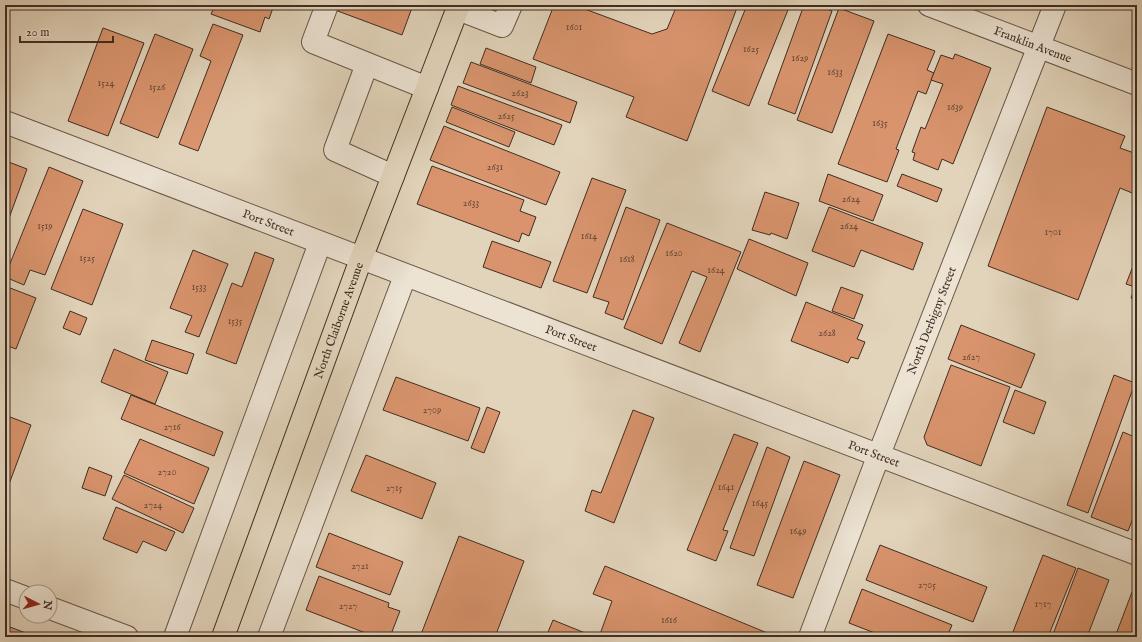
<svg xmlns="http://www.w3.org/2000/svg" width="1142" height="642" font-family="'IM FELL English',serif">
  <rect width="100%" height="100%" fill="#e2d4bb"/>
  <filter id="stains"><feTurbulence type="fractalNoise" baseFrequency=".005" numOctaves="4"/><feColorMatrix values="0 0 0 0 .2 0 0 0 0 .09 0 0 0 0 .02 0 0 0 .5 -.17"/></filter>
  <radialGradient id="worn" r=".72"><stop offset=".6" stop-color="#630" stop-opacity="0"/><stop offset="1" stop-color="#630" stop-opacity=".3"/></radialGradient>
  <g fill="#d9946d" stroke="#402d22">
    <polygon points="215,5 274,5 269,19 265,17 260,32 211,14"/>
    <polygon points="336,5 413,5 402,35 335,10"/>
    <polygon points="554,5 574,5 652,34 667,29 677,5 738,5 687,141 626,117 634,97 533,59"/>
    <polygon points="747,5 790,5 749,106 712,91"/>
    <polygon points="804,5 817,5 832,11 795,114 768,104"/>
    <polygon points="839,8 874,21 832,133 797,120"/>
    <polygon points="213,24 243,35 198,151 179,144 211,61 200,56"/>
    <polygon points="103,28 144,43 108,136 68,121"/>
    <polygon points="155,34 193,49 158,138 120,123"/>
    <polygon points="888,34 935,51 927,70 934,73 926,94 918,91 896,149 899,150 887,182 838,164"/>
    <polygon points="486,48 536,67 531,83 480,64"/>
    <polygon points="955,54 991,68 953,164 942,159 938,170 913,160 915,153 912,152 921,127 925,129 943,84 931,80 941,55 953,59"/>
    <polygon points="471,62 577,102 570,123 463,83"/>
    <polygon points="458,86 562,125 554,145 451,105"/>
    <polygon points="452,107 515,132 509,147 446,122"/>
    <polygon points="1047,107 1125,136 1120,148 1137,154 1137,195 1120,188 1078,300 988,266"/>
    <polygon points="444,126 560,172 546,205 430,160"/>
    <polygon points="6,161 27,169 5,229 5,163"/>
    <polygon points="432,166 524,200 520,211 536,217 529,236 522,233 519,242 417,204"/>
    <polygon points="49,167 83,181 45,275 30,270 24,285 5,277 5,276"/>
    <polygon points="828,174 883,195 873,221 819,201"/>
    <polygon points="902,174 942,189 937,202 897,186"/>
    <polygon points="592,178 626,190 587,293 553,281"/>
    <polygon points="765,192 799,203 787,239 771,233 770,235 752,230"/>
    <polygon points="626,207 660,220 623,320 605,313 609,302 593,297"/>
    <polygon points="829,207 923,243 913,270 861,250 854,267 812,251"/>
    <polygon points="83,209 123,224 92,305 51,289"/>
    <polygon points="667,223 741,252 700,352 679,343 707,277 692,271 662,344 624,328"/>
    <polygon points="749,239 808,263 796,296 737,269"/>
    <polygon points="492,241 551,262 541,288 483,267"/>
    <polygon points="193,250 228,264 199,337 185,332 192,316 170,308"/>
    <polygon points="255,252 274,259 236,364 206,353 232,283 242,287"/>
    <polygon points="1137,256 1137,300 1131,298 1135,287 1126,284"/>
    <polygon points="5,286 36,298 16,349 5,345"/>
    <polygon points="841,287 863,295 854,319 832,311"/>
    <polygon points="806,302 863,325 857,339 865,342 858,359 851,357 848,363 791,341"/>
    <polygon points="70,311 87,318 80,335 63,328"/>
    <polygon points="961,325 1035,354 1021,388 948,359"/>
    <polygon points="152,340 194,354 187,374 145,360"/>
    <polygon points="114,349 168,372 155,404 101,382"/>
    <polygon points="951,365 1010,387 981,466 927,445 924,437"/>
    <polygon points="1114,375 1135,383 1088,513 1067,505"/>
    <polygon points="396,377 480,408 468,441 383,410"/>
    <polygon points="1015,390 1046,402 1034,434 1003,422"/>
    <polygon points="131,395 223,432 214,456 121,419"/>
    <polygon points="487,407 500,412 484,453 471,448"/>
    <polygon points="633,410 654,418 614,523 585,511 592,490 601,493"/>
    <polygon points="5,415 31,425 5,495"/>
    <polygon points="1123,432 1137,438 1137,508 1128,531 1091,517"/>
    <polygon points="734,434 758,443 723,530 728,531 716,561 687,550"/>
    <polygon points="140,439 209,468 194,504 124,473"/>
    <polygon points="767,447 790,457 754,556 730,548"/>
    <polygon points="366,455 436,483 422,519 351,491"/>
    <polygon points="804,461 840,475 793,598 757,585"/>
    <polygon points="89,467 112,476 105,496 82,488"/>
    <polygon points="124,475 194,508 183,533 112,499"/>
    <polygon points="116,507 175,532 166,551 143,541 137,553 103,539"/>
    <polygon points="329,533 403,562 390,595 316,567"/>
    <polygon points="459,536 524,561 495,637 420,637"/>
    <polygon points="880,545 987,587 973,622 866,580"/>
    <polygon points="1043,555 1076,568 1048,637 1011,637"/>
    <polygon points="605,566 777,637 599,637 612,601 593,594"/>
    <polygon points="1078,568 1109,580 1087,637 1052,637"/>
    <polygon points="319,576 389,603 388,607 400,611 390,637 376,637 306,610"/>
    <polygon points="862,589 952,625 947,637 885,637 849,623"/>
    <polygon points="1132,592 1137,594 1137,637 1115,637"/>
    <polygon points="553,620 595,637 546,637"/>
    <polygon points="5,625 36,637 5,637"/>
  </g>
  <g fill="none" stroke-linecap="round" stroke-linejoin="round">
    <g stroke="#685748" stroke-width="24">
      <g id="minor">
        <polyline points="327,5 313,42 427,88"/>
        <path id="s1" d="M929 5 1137 84"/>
        <polyline points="458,9 502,26 511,5"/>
        <polyline points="367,64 335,150 393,176"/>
        <path id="s2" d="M5 122 1137 554"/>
        <polyline points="5,590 26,598"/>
        <polyline points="50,608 127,637"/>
        <polyline points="175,637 320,243"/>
        <polyline points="269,637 405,276"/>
        <path id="s3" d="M810 637 878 457 1055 5"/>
      </g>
    </g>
    <g stroke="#402d22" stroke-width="24">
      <g id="major">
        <path id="s4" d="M223 637 361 259 459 5"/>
      </g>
    </g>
    <use href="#minor" stroke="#ece3d3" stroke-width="22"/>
    <use href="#major" stroke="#e2d4bb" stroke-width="22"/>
  </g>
  <g text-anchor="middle" stroke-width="3.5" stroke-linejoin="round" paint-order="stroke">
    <g font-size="10" fill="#664735">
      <text x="574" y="30">1601</text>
      <text x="751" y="52">1625</text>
      <text x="800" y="61">1629</text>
      <text x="835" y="75">1633</text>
      <text x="106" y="86">1524</text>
      <text x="157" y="90">1526</text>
      <text x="520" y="96">2623</text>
      <text x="955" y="110">1639</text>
      <text x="506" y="119">2625</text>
      <text x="880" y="126">1635</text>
      <text x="495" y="170">2631</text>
      <text x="851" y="202">2624</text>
      <text x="471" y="206">2633</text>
      <text x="45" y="229">1519</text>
      <text x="849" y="229">2624</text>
      <text x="1053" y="235">1701</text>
      <text x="589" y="239">1614</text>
      <text x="674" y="256">1620</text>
      <text x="87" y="261">1525</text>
      <text x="627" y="262">1618</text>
      <text x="716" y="273">1624</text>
      <text x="199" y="290">1533</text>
      <text x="235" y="324">1535</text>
      <text x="827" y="336">2628</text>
      <text x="971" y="360">2627</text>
      <text x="432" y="413">2709</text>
      <text x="172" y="430">2716</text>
      <text x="167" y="475">2720</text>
      <text x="726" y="490">1641</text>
      <text x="394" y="491">2715</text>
      <text x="760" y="506">1645</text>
      <text x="153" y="508">2724</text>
      <text x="798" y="534">1649</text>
      <text x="360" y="569">2721</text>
      <text x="927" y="588">2705</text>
      <text x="1043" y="607">1717</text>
      <text x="348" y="609">2727</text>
      <text x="669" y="623">1616</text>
    </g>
    <g font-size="12" fill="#402d22" stroke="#ece3d3">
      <text dy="4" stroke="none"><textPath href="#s1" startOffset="111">Franklin Avenue</textPath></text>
      <text dy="4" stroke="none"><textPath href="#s2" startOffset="282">Port Street</textPath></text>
      <text dy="4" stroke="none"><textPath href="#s4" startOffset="337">North Claiborne Avenue</textPath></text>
      <text dy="4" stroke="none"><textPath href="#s3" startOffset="339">North Derbigny Street</textPath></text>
      <text dy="4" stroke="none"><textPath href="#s2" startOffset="606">Port Street</textPath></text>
      <text dy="4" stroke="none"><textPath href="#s2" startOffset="930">Port Street</textPath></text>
    </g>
  </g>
  <rect width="1142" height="642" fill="none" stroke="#e2d4bb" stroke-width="20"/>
  <rect x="6" y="6" width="1130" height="630" fill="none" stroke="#402d22" stroke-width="2"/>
  <rect x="10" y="10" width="1122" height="622" fill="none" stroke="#402d22"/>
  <g transform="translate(38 604) rotate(96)"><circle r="19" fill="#ece3d3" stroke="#a79a8c"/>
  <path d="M0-3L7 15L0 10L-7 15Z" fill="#8f2418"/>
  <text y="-6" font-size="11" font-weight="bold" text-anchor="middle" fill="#402d22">N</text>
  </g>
  <path d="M20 36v6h93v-6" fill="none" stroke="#402d22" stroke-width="2"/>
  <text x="26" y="36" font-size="12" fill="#402d22" stroke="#ece3d3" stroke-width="3" paint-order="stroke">20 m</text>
  <rect width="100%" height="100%" filter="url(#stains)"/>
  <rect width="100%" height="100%" fill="url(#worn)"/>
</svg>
